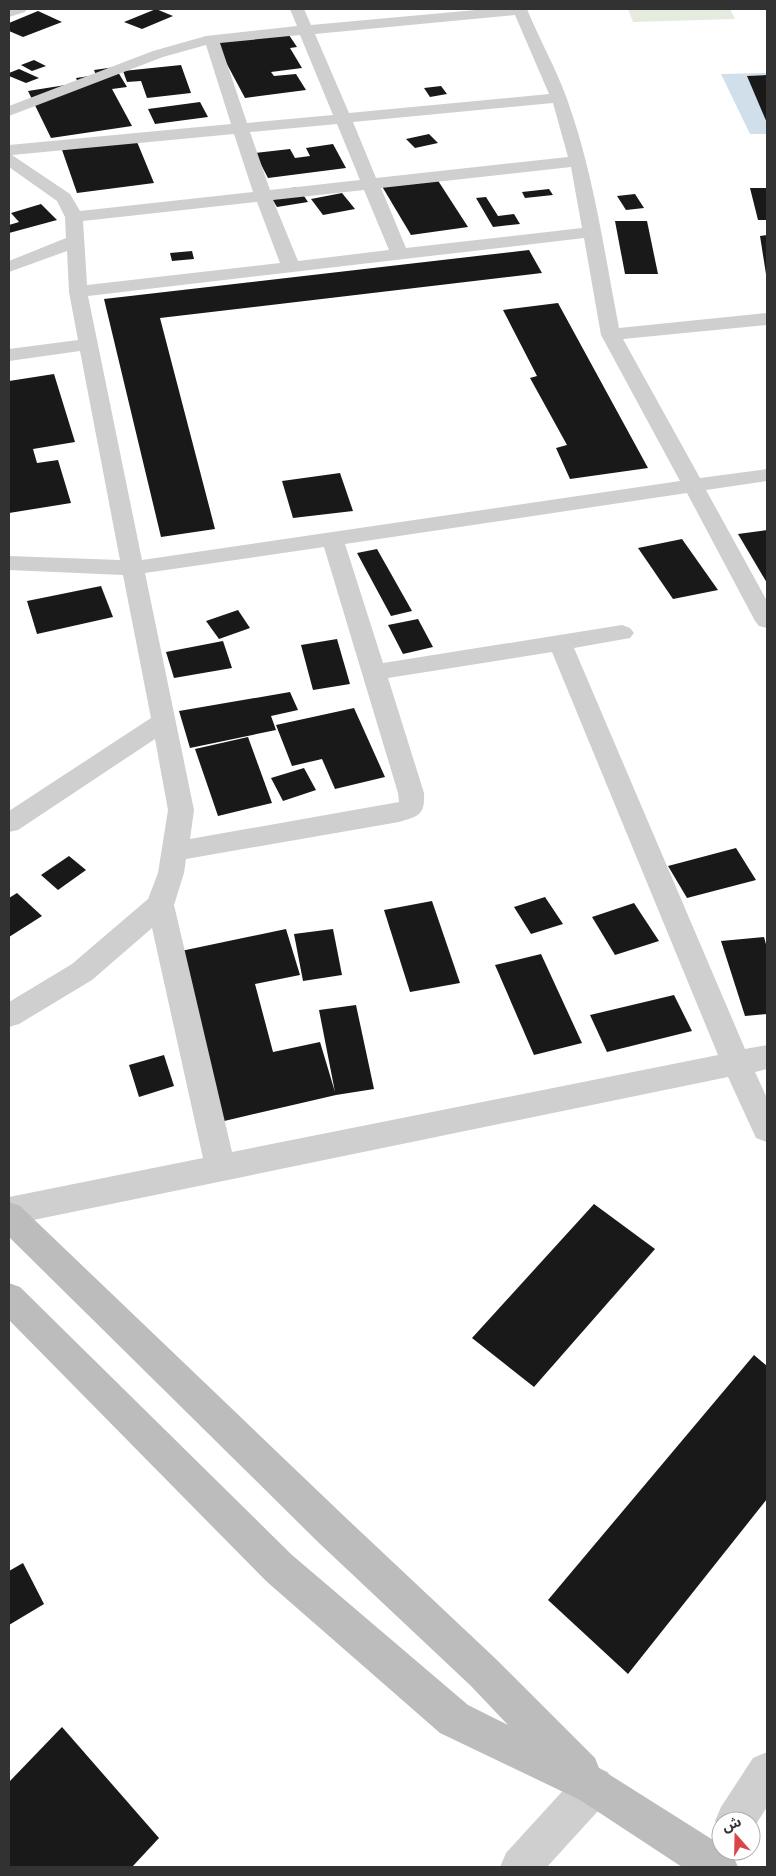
<svg xmlns="http://www.w3.org/2000/svg" width="776" height="1876" font-family="'Asap Condensed','Noto Sans Arabic',sans-serif">
  <rect width="100%" height="100%" fill="#fff"/>
  <polygon fill="#e5ebdf" points="628,9 730,9 735,19 633,22"/>
  <polygon fill="#d1dfeb" points="767,73 767,134 750,134 721,74"/>
  <g fill="#191919">
    <polygon points="156,9 173,16 142,29 124,22"/>
    <polygon points="38,11 62,22 23,37 9,31 9,23"/>
    <polygon points="285,29 297,47 290,48 302,68 271,72 274,76 296,74 306,90 245,98 213,38"/>
    <polygon points="34,60 46,66 32,71 21,65"/>
    <polygon points="181,65 191,93 147,98 141,81 127,82 123,71"/>
    <polygon points="115,67 127,87 112,89 132,126 51,138 28,91 78,83 76,78 96,75 94,70"/>
    <polygon points="19,69 39,78 26,83 9,76 9,73"/>
    <polygon points="767,75 767,123 747,76"/>
    <polygon points="441,86 447,94 430,97 424,88"/>
    <polygon points="200,102 208,117 155,124 148,109"/>
    <polygon points="429,134 438,143 415,148 406,139"/>
    <polygon points="135,137 154,183 77,193 61,147"/>
    <polygon points="333,144 346,168 268,178 255,153 290,149 295,158 310,156 306,148"/>
    <polygon points="435,176 468,227 411,235 380,183"/>
    <polygon points="298,187 308,202 277,207 268,192"/>
    <polygon points="750,188 767,188 767,220 758,220"/>
    <polygon points="549,189 553,195 525,198 522,192"/>
    <polygon points="342,193 355,209 323,215 311,199"/>
    <polygon points="635,194 644,208 626,210 617,196"/>
    <polygon points="486,197 498,216 514,214 520,224 493,227 476,198"/>
    <polygon points="41,204 57,220 9,233 9,225 19,222 11,213"/>
    <polygon points="615,221 647,221 658,274 625,274"/>
    <polygon points="767,235 767,274 766,274 760,236"/>
    <polygon points="529,250 542,273 160,318 215,529 161,537 104,299"/>
    <polygon points="192,251 194,259 172,261 170,253"/>
    <polygon points="558,303 648,468 570,479 556,448 567,445 530,378 537,376 503,310"/>
    <polygon points="54,374 75,442 33,449 37,463 58,460 71,503 9,513 9,381"/>
    <polygon points="340,473 353,511 293,518 282,481"/>
    <polygon points="767,530 767,583 738,534"/>
    <polygon points="682,539 718,590 673,599 638,548"/>
    <polygon points="377,549 412,611 391,616 357,553"/>
    <polygon points="101,586 113,617 37,634 27,601"/>
    <polygon points="238,610 250,628 219,639 206,621"/>
    <polygon points="418,619 433,647 403,654 388,625"/>
    <polygon points="337,639 350,684 313,690 301,645"/>
    <polygon points="223,641 232,668 174,678 166,652"/>
    <polygon points="290,692 298,710 271,716 276,730 190,748 179,711"/>
    <polygon points="354,708 385,777 335,789 322,759 292,766 276,725"/>
    <polygon points="248,737 272,803 218,816 195,749"/>
    <polygon points="304,768 316,790 283,801 271,778"/>
    <polygon points="736,848 756,880 687,898 668,866"/>
    <polygon points="69,856 86,870 58,890 41,875"/>
    <polygon points="17,893 42,916 9,937 9,898"/>
    <polygon points="545,897 563,924 531,934 514,907"/>
    <polygon points="432,901 460,983 410,992 384,910"/>
    <polygon points="634,903 659,941 615,955 592,917"/>
    <polygon points="286,929 300,975 255,984 273,1052 320,1042 335,1092 319,1010 356,1005 374,1089 336,1095 220,1122 181,951"/>
    <polygon points="333,929 342,975 303,981 294,934"/>
    <polygon points="764,937 767,948 767,1014 745,1016 721,941"/>
    <polygon points="541,954 582,1043 534,1055 495,965"/>
    <polygon points="674,995 692,1031 607,1052 590,1015"/>
    <polygon points="164,1055 174,1086 139,1097 129,1065"/>
    <polygon points="594,1204 655,1249 534,1387 472,1338"/>
    <polygon points="754,1355 767,1366 767,1499 628,1674 548,1600"/>
    <polygon points="23,1563 44,1604 9,1625 9,1571"/>
    <polygon points="62,1727 159,1838 132,1867 9,1867 9,1782"/>
  </g>
  <g fill="none" stroke-linecap="round" stroke-linejoin="round">
    <g fill="#cfcfcf" fill-rule="evenodd">
      <polygon points="9,9 27,9 25,12 9,17"/>
      <path d="M290 9H304L311 25 487 9H527C539 39 556 68 567 99 594 174 604 251 619 328L767 313V325L623 339 700 478 767 469V481L706 490 767 601V628L759 626 755 621 687 493 345 544 383 663 622 625 630 628 634 633 630 638 574 648 745 1049 767 1045V1069L755 1072 767 1098V1142L756 1138 728 1077 9 1225V1197L203 1158 152 928 92 980 19 1024 9 1027V1002L72 964 148 899 158 873 168 810 155 739 18 830 9 832V811L151 718 123 575 9 570V556L120 560 80 351 9 361V349L78 340 69 292 67 251 9 272V261L66 238 65 217 57 201 9 167V145L231 124 206 45 163 57 9 116V106L153 51 206 36 297 26ZM515 15 549 94 349 113 315 34ZM300 35 333 115 247 123 220 43ZM553 103 568 157 376 178 353 122ZM337 124 360 180 270 190 250 132ZM234 134 253 192 80 211 70 194 12 155ZM571 167 582 228 406 248 381 188ZM364 190 389 250 298 261 273 200ZM257 202 280 263 87 285 83 221ZM584 238 601 335 680 481 142 560 88 296ZM324 547 398 793 399 802 190 839 194 810 145 573ZM552 652 718 1055 232 1152 174 905 184 873 186 859 399 822C419 816 425 815 424 793L388 678Z"/>
      <polygon points="767,1752 767,1807 751,1832 751,1821 721,1821 721,1835 715,1821 721,1807 753,1758"/>
      <polygon points="594,1766 608,1772 614,1786 608,1800 547,1867 500,1867 506,1853 580,1772"/>
    </g>
    <polygon fill="#bcbcbc" fill-rule="evenodd" points="9,1202 20,1206 345,1517 497,1660 595,1758 599,1768 721,1845 721,1851 732,1853 738,1867 682,1867 580,1800 440,1733 266,1581 9,1320 9,1283 20,1287 292,1555 468,1705 508,1725 471,1686 319,1543 9,1237"/>
  </g>
  <rect width="776" height="1876" fill="none" stroke="#323232" stroke-width="20"/>
  <g transform="translate(736 1836) rotate(340)"><circle r="24" fill="#ffffff" stroke="#adadad"/>
  <path d="M0-4L9 19L0 12L-9 19Z" fill="#d84648"/>
  <text y="-8" font-size="14" font-weight="bold" text-anchor="middle" fill="#323232">ش</text>
  </g>
</svg>
